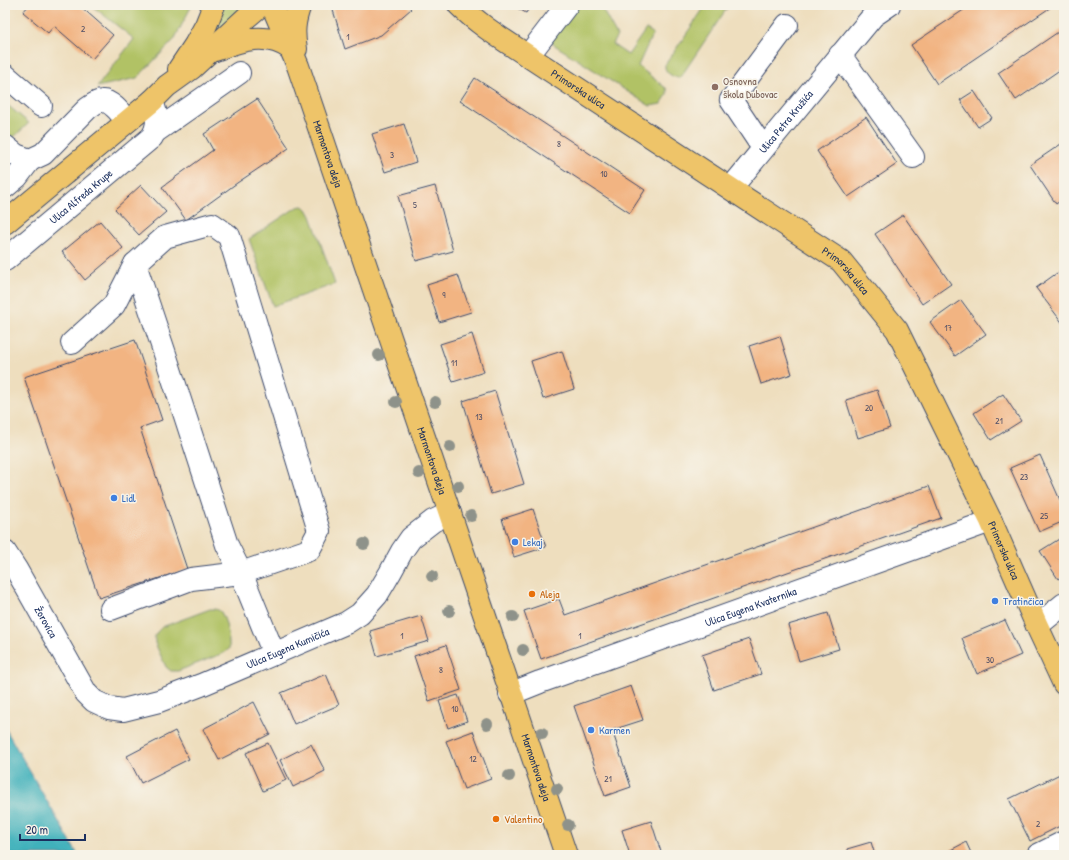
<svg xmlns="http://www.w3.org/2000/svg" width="1069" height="860" font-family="'Patrick Hand',sans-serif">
  <rect width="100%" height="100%" fill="#f7f3e8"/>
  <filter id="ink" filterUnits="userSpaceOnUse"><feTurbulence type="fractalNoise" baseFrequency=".025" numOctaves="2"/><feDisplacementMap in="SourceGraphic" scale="8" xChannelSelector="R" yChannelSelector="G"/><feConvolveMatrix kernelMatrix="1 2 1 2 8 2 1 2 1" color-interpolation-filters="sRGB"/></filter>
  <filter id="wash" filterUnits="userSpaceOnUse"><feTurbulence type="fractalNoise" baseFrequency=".012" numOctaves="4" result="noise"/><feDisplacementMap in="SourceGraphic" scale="16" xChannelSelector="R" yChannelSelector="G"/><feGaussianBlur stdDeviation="0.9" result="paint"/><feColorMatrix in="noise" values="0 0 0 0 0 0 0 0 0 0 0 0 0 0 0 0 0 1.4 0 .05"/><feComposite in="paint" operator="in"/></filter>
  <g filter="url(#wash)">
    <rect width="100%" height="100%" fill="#eedebe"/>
    <g fill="#b1c265" stroke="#667862">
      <polygon points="91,5 192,5 174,40 137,78 97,87 134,39"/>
      <polygon points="224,5 238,5 242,15 213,41 209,35"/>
      <polygon points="578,5 600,5 617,36 612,44 628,55 646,29 653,33 638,66 667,89 667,95 661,104 650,106 553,44 550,41 551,37"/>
      <path d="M706 5H729L684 72 679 78C672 77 664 72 665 65Z"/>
      <polygon points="5,103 29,123 14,137 5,135"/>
      <polygon points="302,206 307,209 311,216 335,284 273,306 249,239 297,207"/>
      <path d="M210 609C214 609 217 609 220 611 226 617 230 641 229 649L224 653 178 671H171L166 667 155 643V636L157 632 162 627Z"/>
    </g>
    <polygon fill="#41b1bb" stroke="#2e708c" points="5,728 78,855 5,855"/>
    <g id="blocks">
      <g fill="#f2b482">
        <polygon points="29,5 79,5 113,35 92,59 54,26 48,33 23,12"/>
        <polygon points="335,5 407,5 411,9 381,35 345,49 332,7"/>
        <polygon points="512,5 531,5 526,13"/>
        <polygon points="971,5 1054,5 937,84 911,45"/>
        <polygon points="1064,28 1064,67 1016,100 998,73"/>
        <polygon points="475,78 645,190 630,213 460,101"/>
        <polygon points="974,91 992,118 978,127 960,100"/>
        <polygon points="257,99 289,148 237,183 186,220 162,187 213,150 204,134"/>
        <polygon points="866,117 897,164 848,197 817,151"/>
        <polygon points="404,124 416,162 385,172 372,134"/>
        <polygon points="1064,142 1064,198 1056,204 1030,165"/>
        <polygon points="141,185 166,212 139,235 115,209"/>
        <polygon points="435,186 453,251 416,261 398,196"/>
        <polygon points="903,215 951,284 922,304 875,234"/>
        <polygon points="100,221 123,248 85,280 62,252"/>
        <polygon points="1064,268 1064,325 1036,288"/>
        <polygon points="458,275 471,312 439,322 427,285"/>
        <polygon points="961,300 986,334 955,356 930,322"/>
        <polygon points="472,334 484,372 453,382 440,344"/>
        <polygon points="780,336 792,374 761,384 749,346"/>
        <polygon points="135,340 162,420 140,428 187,569 99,598 24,377"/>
        <polygon points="562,351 574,389 543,399 531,361"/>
        <polygon points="877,390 890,428 858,438 846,400"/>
        <polygon points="495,391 524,484 491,494 463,401"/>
        <polygon points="1003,394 1021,421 991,440 974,413"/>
        <polygon points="1040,455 1064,509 1064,521 1039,532 1010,468"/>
        <polygon points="929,486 941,518 541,659 524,611 559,599 565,615"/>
        <polygon points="533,509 546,547 514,557 502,519"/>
        <polygon points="1064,536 1064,575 1058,579 1040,551"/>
        <polygon points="828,613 839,649 799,661 788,625"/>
        <polygon points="421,616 429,641 377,656 370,631"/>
        <polygon points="1005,620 1021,655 977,674 962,638"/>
        <polygon points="749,639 761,674 714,690 702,655"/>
        <polygon points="446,645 461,690 429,701 414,656"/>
        <polygon points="326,674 339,705 294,724 281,693"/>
        <polygon points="631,686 643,720 612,730 631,787 605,796 574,706"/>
        <polygon points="458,695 467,721 448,728 439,701"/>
        <polygon points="254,702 270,734 219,760 203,729"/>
        <polygon points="175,731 189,759 141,783 127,756"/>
        <polygon points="473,731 491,779 464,789 446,741"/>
        <polygon points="268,743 286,780 263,791 246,753"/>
        <polygon points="311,744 325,771 293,787 280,760"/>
        <polygon points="1064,772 1064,824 1030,841 1009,799"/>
        <polygon points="651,821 662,855 630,855 622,830"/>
        <polygon points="871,842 875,855 849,855 847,849"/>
        <polygon points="966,842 972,855 941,855"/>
      </g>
    </g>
  </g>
  <g filter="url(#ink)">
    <use href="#blocks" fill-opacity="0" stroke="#3b496c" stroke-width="1"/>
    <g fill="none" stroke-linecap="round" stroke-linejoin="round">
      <g stroke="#3b496c" stroke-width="24">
        <g id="minor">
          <polyline points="840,55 913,157"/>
          <polyline points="528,56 567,5"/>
          <polyline points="5,75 41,106"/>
          <polyline points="155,132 239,73"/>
          <path d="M5 146 16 155 30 160 43 154 87 109C91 106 97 101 102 101 111 100 122 115 127 121"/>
          <polyline points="763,148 731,100 787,25"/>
          <polyline points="5,187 17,177 30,160"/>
          <path id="s1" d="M731 188 873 16 889 5"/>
          <path id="s2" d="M5 260 152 137C160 123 157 115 152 101"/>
          <polyline points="72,343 114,305 135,264 165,237 212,224 229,236 319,531 309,550 241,573 274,654"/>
          <path id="s3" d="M5 552 16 569 86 693 94 701 109 708 123 710 159 701 201 685 346 623 360 614 377 595 390 573 402 551 411 538 433 521 450 513"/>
          <polyline points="111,609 191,579 241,573 227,545 165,354 135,264"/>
          <polyline points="1037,626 1064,604"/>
          <path id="s4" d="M510 694 540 682 991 521"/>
          <polyline points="1038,855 1064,842"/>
        </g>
      </g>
      <g stroke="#3b496c" stroke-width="24">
        <g id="major">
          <path id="s5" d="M272 5 298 66 566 855"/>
          <path id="s6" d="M459 5C479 25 504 40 528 56L841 261 897 330 991 521 1037 626 1064 684"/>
          <path d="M296 49C293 32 294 21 300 5"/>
          <path d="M215 50C240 40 267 31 291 49"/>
          <polyline points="179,69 195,45 206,25 214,5"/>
          <polyline points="5,223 152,101 167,86 192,68 248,16 261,5"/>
        </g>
      </g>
      <use href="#minor" stroke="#fff" stroke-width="22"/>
      <use href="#major" stroke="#eec469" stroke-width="22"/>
    </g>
    <g fill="#8e928a">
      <circle cx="379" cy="355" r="6"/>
      <circle cx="396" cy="402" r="6"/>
      <circle cx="435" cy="402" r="6"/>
      <circle cx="450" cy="447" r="6"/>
      <circle cx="419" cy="473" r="6"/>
      <circle cx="458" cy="486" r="6"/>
      <circle cx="471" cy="516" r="6"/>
      <circle cx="364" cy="544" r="6"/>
      <circle cx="432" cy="576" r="6"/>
      <circle cx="449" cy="611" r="6"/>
      <circle cx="513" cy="617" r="6"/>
      <circle cx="523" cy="650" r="6"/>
      <circle cx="487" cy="724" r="6"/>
      <circle cx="542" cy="733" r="6"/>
      <circle cx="509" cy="776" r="6"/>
      <circle cx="557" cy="789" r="6"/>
      <circle cx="568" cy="825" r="6"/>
    </g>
  </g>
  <circle fill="#8d6e63" stroke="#f7f3e8" stroke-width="1.5" cx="715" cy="87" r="4"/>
  <g fill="#3f7fe0" stroke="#f7f3e8" stroke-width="1.5">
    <circle cx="114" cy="498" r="4"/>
    <circle cx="515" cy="542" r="4"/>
    <circle cx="995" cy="601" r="4"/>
    <circle cx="591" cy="730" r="4"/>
  </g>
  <g fill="#e8710a" stroke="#f7f3e8" stroke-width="1.5">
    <circle cx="532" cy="594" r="4"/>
    <circle cx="496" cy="819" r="4"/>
  </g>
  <g text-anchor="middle" stroke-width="3" stroke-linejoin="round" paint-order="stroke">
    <g font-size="9" fill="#515067">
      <text x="83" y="32">2</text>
      <text x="348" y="40">1</text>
      <text x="559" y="147">8</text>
      <text x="392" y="158">3</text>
      <text x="604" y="177">10</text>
      <text x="415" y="208">5</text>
      <text x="444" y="298">9</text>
      <text x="948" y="331">17</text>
      <text x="454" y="366">11</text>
      <text x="869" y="411">20</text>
      <text x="479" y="420">13</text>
      <text x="999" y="424">21</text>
      <text x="1024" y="480">23</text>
      <text x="1044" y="519">25</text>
      <text x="402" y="639">1</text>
      <text x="580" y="639">1</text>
      <text x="990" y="663">30</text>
      <text x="441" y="673">8</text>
      <text x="455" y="712">10</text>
      <text x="473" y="762">12</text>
      <text x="608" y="782">21</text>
      <text x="1038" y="827">2</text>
    </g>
    <g font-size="11" fill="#785e54" stroke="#f7f3e8" text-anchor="start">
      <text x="723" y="85">Osnovna<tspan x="723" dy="13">škola Dubovac</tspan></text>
    </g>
    <g font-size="11" fill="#1b2f5e" stroke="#f7f3e8">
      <text dy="4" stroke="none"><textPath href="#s6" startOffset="146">Primorska ulica</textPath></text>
      <text dy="4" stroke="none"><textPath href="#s1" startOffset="86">Ulica Petra Kružića</textPath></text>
      <text dy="4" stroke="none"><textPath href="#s5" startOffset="159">Marmontova aleja</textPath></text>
      <text dy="4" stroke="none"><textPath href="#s2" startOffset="99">Ulica Alfreda Krupe</textPath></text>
      <text dy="4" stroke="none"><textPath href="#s6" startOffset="470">Primorska ulica</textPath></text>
      <text dy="4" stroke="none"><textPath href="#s5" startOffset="483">Marmontova aleja</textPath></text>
      <text dy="4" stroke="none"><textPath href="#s6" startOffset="794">Primorska ulica</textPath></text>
      <text dy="4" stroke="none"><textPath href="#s4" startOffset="256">Ulica Eugena Kvaternika</textPath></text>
      <text dy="4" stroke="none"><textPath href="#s3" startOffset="81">Žorovica</textPath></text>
      <text dy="4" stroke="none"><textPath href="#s3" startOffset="381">Ulica Eugena Kumičića</textPath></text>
      <text dy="4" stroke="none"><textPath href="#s5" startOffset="807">Marmontova aleja</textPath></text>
    </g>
    <g font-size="11" fill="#366cbe" stroke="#f7f3e8" text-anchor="start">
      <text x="122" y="502">Lidl</text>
      <text x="523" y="546">Lekaj</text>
      <text x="1003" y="605">Tratinčica</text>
      <text x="599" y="734">Karmen</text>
    </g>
    <g font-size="11" fill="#c56008" stroke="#f7f3e8" text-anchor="start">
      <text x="540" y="598">Aleja</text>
      <text x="504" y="823">Valentino</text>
    </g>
  </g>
  <rect width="1069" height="860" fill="none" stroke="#f7f3e8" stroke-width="20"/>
  <path d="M20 834v6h65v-6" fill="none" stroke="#1b2f5e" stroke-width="2"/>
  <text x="26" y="834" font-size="12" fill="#1b2f5e" stroke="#f7f3e8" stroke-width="3" paint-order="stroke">20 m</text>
</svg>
